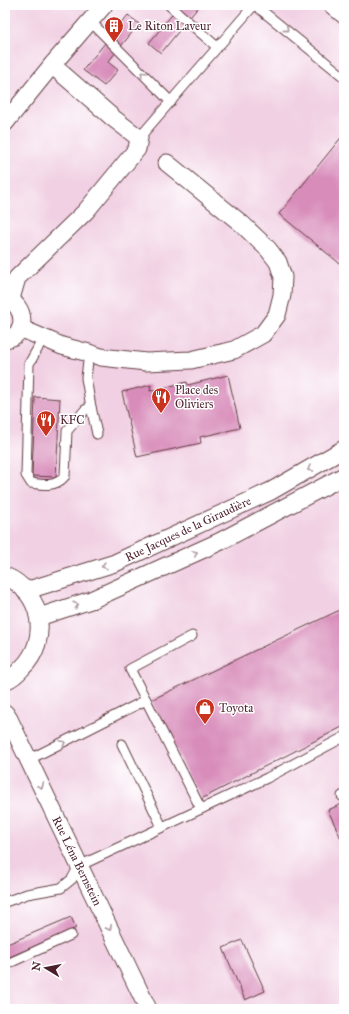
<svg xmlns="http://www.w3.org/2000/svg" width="349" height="1014" font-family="'IM FELL Great Primer',serif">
  <rect width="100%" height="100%" fill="#fff"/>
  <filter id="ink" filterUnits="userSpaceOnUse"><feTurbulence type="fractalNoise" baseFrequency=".025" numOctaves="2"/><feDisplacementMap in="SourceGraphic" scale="8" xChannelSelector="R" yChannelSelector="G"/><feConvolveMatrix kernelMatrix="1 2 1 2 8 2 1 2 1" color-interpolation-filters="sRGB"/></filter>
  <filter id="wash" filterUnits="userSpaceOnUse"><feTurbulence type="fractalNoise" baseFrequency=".012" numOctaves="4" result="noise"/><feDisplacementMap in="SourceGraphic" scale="16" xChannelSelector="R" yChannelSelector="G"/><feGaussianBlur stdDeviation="0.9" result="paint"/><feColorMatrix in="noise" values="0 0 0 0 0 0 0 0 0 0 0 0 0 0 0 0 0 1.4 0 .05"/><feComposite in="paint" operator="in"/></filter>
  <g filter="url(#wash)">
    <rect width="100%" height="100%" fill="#ede4c7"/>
    <rect fill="#f1d0e3" x="5" y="5" width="339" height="1004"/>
    <g id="blocks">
      <g fill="#d88cba">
        <polygon points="180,5 200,5 161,53 149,43"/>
        <polygon points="128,15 139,24 108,62 118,70 104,86 83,70"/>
        <polygon points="344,134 344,267 279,214"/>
        <polygon points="228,375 240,428 200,437 201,443 137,457 122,392 151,385 150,391 187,382 188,385"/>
        <polygon points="35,397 60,399 56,477 32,476"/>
        <polygon points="344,608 344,726 201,799 151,700"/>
        <polygon points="344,803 344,845 328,810"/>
        <polygon points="71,917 76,928 5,959 5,945"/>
        <polygon points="242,940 265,991 245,1000 223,948"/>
      </g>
    </g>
  </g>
  <g filter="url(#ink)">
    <use href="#blocks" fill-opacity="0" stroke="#623d42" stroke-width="1"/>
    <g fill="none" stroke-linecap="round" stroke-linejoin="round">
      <g stroke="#623d42" stroke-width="11">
        <g id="lane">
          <polyline points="169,5 217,47"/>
          <polyline points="255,5 344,77"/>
          <polyline points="90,21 171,102"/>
          <polyline points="139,138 254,5"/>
          <path d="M42 337 38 348 29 364 26 475 31 483C44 485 56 487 65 476L67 431 85 410 91 407 86 378 89 353"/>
          <polyline points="91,407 97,434"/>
          <polyline points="122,744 162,827"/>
          <polyline points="28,760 146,700"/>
          <polyline points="342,796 344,795"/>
          <polyline points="201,809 267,778 344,737"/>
          <polyline points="5,902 27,894 61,888 72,879 79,866 201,809 146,700 130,669 192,636"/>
          <polyline points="5,965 71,935"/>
        </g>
      </g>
      <g stroke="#623d42" stroke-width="19">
        <g id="street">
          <polyline points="332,5 344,15"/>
          <polyline points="52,65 104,5"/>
          <polyline points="5,123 52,65 113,118 139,138 137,149 86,211 17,278 11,299"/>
          <path d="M5 298C26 304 29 336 5 339"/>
          <polyline points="20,328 62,346 89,353 101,357 146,362 191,360 234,350 263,334 277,315 282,295 283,277 278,262 268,249 242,224 167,163"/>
          <path d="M5 576C42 591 51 640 22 668 17 674 12 678 5 681"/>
          <polyline points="25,591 115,563 271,491 344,449"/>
          <polyline points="39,617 91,600 219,542 344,476"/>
          <polyline points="5,713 9,719 148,1009"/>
        </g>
      </g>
      <use href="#lane" stroke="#fff" stroke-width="9"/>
      <use href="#street" stroke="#fff" stroke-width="17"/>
    </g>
    <defs><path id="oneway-chevron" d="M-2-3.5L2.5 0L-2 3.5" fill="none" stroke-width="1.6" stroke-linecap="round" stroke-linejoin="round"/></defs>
    <g stroke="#ae9aa0">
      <use href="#oneway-chevron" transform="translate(286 29) rotate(40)"/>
      <use href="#oneway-chevron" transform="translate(143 74) rotate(-135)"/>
      <use href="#oneway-chevron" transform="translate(310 469) rotate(150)"/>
      <use href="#oneway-chevron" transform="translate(195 553) rotate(-25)"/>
      <use href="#oneway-chevron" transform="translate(104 566) rotate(163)"/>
      <use href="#oneway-chevron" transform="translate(76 605) rotate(-17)"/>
      <use href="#oneway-chevron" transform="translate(63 743) rotate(-27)"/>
      <use href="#oneway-chevron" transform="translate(41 786) rotate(64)"/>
      <use href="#oneway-chevron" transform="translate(109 928) rotate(64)"/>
    </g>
  </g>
  <defs>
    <g id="building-pin" transform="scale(1)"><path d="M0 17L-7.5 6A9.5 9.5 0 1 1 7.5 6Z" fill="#c8321e" stroke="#fff"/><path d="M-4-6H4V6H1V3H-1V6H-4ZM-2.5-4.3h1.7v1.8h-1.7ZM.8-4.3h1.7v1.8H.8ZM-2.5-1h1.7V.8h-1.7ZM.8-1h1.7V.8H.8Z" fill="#fff"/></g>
    <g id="restaurant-pin" transform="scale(1)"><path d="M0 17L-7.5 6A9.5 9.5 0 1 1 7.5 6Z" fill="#c8321e" stroke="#fff"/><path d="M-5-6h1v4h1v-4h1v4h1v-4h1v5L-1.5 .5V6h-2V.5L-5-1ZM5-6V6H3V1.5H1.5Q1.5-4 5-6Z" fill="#fff"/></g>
    <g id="shop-pin" transform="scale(1)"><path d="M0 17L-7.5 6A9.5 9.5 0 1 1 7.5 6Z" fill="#c8321e" stroke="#fff"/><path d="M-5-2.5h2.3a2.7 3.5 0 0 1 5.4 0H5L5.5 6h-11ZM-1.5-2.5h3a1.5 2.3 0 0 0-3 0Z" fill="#fff"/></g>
  </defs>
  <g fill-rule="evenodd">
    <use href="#building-pin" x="114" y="26"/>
    <use href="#restaurant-pin" x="161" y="397"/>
    <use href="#restaurant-pin" x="46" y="420"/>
    <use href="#shop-pin" x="205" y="708"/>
  </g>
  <g text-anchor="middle" stroke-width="3" stroke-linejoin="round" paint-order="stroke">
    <g font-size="12" fill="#4a1f2b" stroke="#fff" text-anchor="start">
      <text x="128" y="30">Le Riton Laveur</text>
      <text x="175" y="394">Place des<tspan x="175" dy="14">Oliviers</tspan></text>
      <text x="60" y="424">KFC</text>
      <text x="219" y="712">Toyota</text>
    </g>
    <g font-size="12" fill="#4a1f2b" stroke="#fff">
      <text transform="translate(188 529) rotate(-25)" y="4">Rue Jacques de la Giraudière</text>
      <text transform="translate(77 861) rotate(64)" y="4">Rue Léna Bernstein</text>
    </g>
  </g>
  <rect width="349" height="1014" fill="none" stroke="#fff" stroke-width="20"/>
  <g transform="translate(46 968) rotate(280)" stroke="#ffffff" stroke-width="3" paint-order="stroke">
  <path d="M0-3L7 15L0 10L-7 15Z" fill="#4a1f2b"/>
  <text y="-6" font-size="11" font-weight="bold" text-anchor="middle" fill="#4a1f2b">N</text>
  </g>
</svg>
